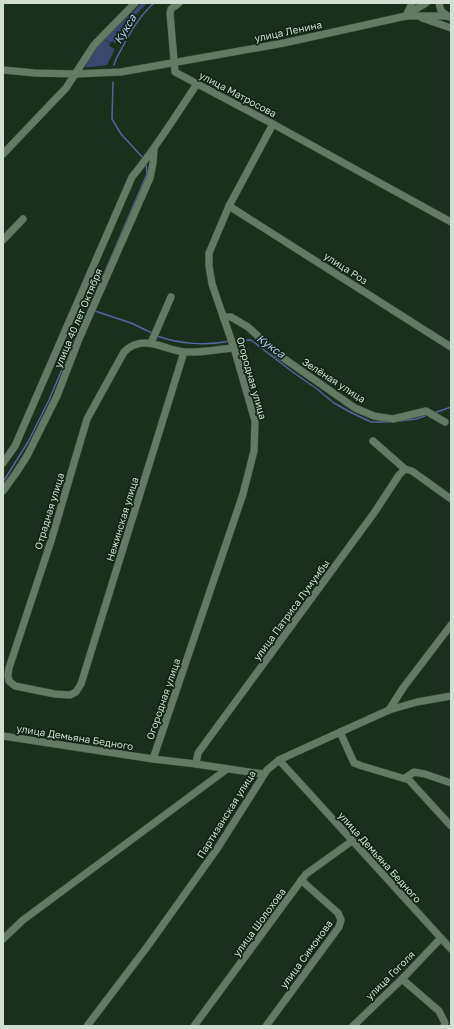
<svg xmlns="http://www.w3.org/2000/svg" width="454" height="1029" font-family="'Golos Text',sans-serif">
  <rect width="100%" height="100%" fill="#1a301d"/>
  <g fill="#3b476c">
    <polygon points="142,3 147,3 133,18 121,38 119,37 115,43 112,41 111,43 104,39"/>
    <polygon points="103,39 110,43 109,46 115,49 107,65 91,67 85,67 85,62"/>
  </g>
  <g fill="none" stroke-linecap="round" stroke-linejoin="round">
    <g stroke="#53659f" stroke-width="1.5">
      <path d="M114 65 116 59C127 39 136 19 154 3"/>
      <polyline points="113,82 112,119 121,134 144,159"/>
      <polyline points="95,311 131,323 152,333"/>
      <polyline points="81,327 147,174 146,163"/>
      <path d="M157 336C179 344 207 346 230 341"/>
      <polyline points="234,341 251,340 294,373 317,389 334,403 350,412 371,422 388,422"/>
      <polyline points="434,413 451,407"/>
      <polyline points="400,421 416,419 425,416"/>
      <polyline points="3,482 28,442 49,400 74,341"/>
    </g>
    <g stroke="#374c3a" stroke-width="8">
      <g id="minor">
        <polyline points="179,3 171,9 170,13 175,72 273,124 451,222"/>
        <polyline points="439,3 441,11 449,17"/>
        <polyline points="408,14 426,3"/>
        <polyline points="406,16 412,3"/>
        <polyline points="422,18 451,28"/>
        <polyline points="3,70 35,73 75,74 121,72 284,43 406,16 448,16"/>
        <polyline points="3,154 66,88 94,45 135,3"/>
        <polyline points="229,206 451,347"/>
        <polyline points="3,240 23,219"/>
        <polyline points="223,317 231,317 248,327 279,355 355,408 374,416 393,419 426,411 445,422"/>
        <polyline points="151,343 171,297"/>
        <path d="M184 352 81 684 76 692 70 695 55 694 15 686 9 681 8 675 9 668 51 541 87 419 124 352C143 333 164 350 185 352 201 353 218 349 234 348"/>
        <polyline points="373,441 405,469 412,471 451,499"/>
        <path d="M3 463 15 446 132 177C156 148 176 115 197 84"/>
        <polyline points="3,491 16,473 27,456 57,396 79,339 150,178 153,163 154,149"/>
        <polyline points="389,710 403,688 451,625"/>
        <polyline points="340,732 354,763 362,766 409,780 451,826"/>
        <polyline points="3,736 153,759 196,764 263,774"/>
        <polyline points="153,759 243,494 254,451 255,421 234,348 212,284 209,266 209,253 229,206 273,124"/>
        <polyline points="279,760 451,949"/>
        <polyline points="196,764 198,753 374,513 399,475 405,469"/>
        <polyline points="405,778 414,772 425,774 451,783"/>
        <polyline points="3,939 23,920 227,769"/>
        <polyline points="402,979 439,1011 445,1023 444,1026"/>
        <polyline points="87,1026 147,947 217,849 267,770 279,760 294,753 389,710 417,702 451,696"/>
        <polyline points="194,1026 306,874 352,841"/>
        <polyline points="266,1026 339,927 341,920 338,913 301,880"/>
        <polyline points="353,1026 402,979 441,938"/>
      </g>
    </g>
    <use href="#minor" stroke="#637a65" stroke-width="7"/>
  </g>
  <g text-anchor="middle" stroke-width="3.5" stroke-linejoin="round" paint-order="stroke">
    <g font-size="10" fill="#d1dfd2" stroke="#102614">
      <text transform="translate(288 31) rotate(-12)" y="4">улица Ленина</text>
      <text transform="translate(238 94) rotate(28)" y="4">улица Матросова</text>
      <text transform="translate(346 268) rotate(33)" y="4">улица Роз</text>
      <text transform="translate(78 318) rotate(-67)" y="4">улица 40 лет Октября</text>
      <text transform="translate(252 378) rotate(74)" y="4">Огородная улица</text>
      <text transform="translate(334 380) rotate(33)" y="4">Зелёная улица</text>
      <text transform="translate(49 511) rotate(-73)" y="4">Отрадная улица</text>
      <text transform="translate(122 519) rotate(-73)" y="4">Нежинская улица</text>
      <text transform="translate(291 610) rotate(-54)" y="4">улица Патриса Лумумбы</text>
      <text transform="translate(163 699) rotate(-71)" y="4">Огородная улица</text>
      <text transform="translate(75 737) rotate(9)" y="4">улица Демьяна Бедного</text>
      <text transform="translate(226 814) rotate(-58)" y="4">Партизанская улица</text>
      <text transform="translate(380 857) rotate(48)" y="4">улица Демьяна Бедного</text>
      <text transform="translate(259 922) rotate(-54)" y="4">улица Шолохова</text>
      <text transform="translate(306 954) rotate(-54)" y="4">улица Симонова</text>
      <text transform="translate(390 975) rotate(-45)" y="4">улица Гоголя</text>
    </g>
    <g font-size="11" font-style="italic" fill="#b6c7fb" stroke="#102614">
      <text transform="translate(125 29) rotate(-59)" y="4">Кукса</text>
      <text transform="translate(271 346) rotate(36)" y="4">Кукса</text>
    </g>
  </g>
  <rect width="454" height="1029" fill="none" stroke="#d1dfd2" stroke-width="8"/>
</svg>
